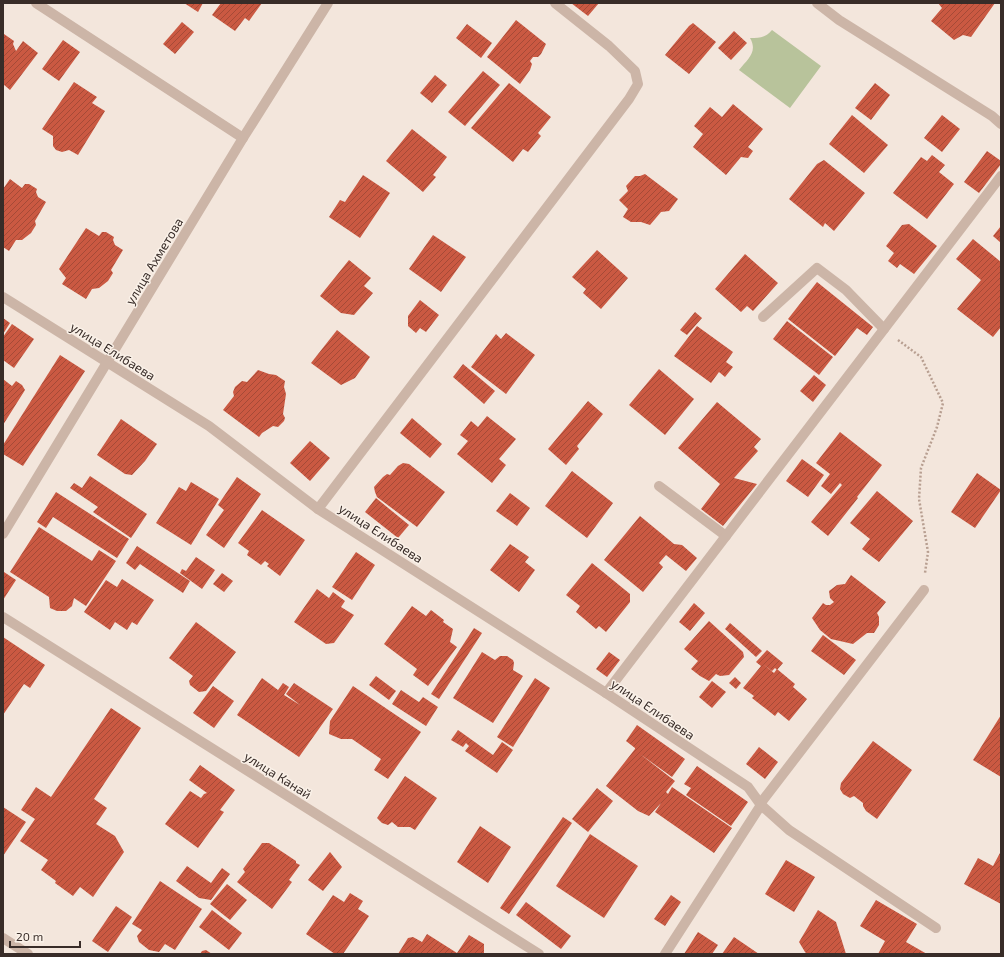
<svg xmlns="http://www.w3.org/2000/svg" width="1004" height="957" font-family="'Exo 2',sans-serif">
  <defs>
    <pattern id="building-hatch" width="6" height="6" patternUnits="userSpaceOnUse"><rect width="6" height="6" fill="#ca5942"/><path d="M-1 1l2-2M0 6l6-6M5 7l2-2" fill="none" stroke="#a54a37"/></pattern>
  </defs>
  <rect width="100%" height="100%" fill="#f3e6dc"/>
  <path fill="#b8c39b" d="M772 30 821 66 790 108 739 70C748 59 758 52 750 38 760 38 765 38 772 30Z"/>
  <g fill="url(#building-hatch)">
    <polygon points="184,3 203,3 198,12"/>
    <polygon points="221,3 262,3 249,21 245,18 235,31 212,15"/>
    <polygon points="571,3 599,3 588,16"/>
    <polygon points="938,3 995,3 971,37 963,35 954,40 931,21 942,8"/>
    <polygon points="516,20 546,44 541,54 538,57 533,57 530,61 532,64 530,70 520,84 487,57"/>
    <polygon points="182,22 194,32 175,54 163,44"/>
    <polygon points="693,23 716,42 689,74 665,55 689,26"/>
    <polygon points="467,24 492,43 481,58 456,38"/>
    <polygon points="734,31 747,43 731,60 718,48"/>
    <polygon points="4,34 14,41 13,44 16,51 23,41 38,53 10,90 3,84 3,35"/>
    <polygon points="63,40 80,52 59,81 42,69"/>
    <polygon points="483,71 500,85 465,126 448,112"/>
    <polygon points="435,75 447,85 432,103 420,93"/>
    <polygon points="74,82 97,97 92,103 105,111 78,155 69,150 62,152 56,150 53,146 53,136 42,129"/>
    <polygon points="509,83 551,117 538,133 541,136 528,152 523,149 513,162 471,128"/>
    <polygon points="875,83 890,95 871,120 855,108"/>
    <polygon points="733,104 763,129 748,147 753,151 748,158 741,157 726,175 693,147 703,134 694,126 710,107 722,117"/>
    <polygon points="852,115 888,145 864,173 829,144"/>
    <polygon points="942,115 960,129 942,152 924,138"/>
    <polygon points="412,129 447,157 433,175 436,177 423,192 386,161"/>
    <polygon points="987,151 1001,161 1001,164 979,193 964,182"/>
    <polygon points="932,155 945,165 939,172 954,184 927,219 893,193 921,157 927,161"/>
    <polygon points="824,160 865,193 834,231 825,223 823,227 789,199 817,164"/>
    <polygon points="645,174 678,199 669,211 661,212 650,225 641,222 631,222 623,217 628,209 619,200 628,191 626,186 635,176 640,176"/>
    <polygon points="363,175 390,193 360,238 329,217 340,200 345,202"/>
    <polygon points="10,179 22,188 25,184 29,184 37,189 36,192 38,197 46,202 35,221 36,225 31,233 22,240 16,240 9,251 3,247 3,189"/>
    <polygon points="909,224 937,246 914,274 900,264 897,268 888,261 894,253 886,246 902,225"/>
    <polygon points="1001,226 1001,243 993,236"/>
    <polygon points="86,228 99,236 102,232 106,232 114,237 113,240 115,245 123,250 111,270 113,273 108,281 99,288 92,289 86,299 62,284 66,278 59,269"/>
    <polygon points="433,235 466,257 441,292 409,269"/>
    <polygon points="973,239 1001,262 1001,291 1000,293 1001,294 1001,327 993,337 957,309 981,280 956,259"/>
    <polygon points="597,250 628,278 601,309 583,293 586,289 572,277"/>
    <polygon points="745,254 778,283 753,311 747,306 741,312 715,289"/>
    <polygon points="349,260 371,278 364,286 373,293 354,315 341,313 320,296"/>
    <polygon points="817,282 873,327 867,335 857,328 835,356 788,319"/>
    <polygon points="420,300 439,315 426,332 420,328 416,333 408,326 408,316"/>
    <polygon points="695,312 702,318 687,335 680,330"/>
    <polygon points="3,318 10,323 3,334"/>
    <polygon points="787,321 833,357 819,375 773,339"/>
    <polygon points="12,324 34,339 14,368 3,360 3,337"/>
    <polygon points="697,326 733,352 726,362 733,367 725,377 719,372 711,383 674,356"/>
    <polygon points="337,330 370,357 355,378 341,385 311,363"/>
    <polygon points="506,333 535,355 506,394 471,367 496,334 501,339"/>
    <polygon points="60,355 85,371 23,466 3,454 3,445"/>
    <polygon points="463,364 495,391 484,404 453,377"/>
    <polygon points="659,369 694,399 665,435 629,405"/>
    <polygon points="258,370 269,374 276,375 285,381 284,387 286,394 283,414 285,418 284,421 278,427 273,426 262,433 259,437 223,410 234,396 233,392 235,387 242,381 247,382"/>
    <polygon points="814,375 826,385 813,402 800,391"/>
    <polygon points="3,379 12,386 16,381 22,385 25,390 3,425"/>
    <polygon points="588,401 603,414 577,446 579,449 566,465 548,449"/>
    <polygon points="717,402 761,439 754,447 758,451 734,478 757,484 723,526 701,509 720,484 678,448"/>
    <polygon points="487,416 516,439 499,459 506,465 492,483 457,454 468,441 460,435 471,421 478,427"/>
    <polygon points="412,418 442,444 430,458 400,433"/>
    <polygon points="121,419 157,444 145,461 132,475 125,474 97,455"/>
    <polygon points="840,432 882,465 857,497 858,498 828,536 811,522 842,485 840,483 831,494 821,486 830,474 816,463"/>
    <polygon points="310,441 330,458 310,481 290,463"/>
    <polygon points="802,459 824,475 808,497 786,481"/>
    <polygon points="403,463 409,464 445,492 417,527 377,497 375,492 374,487 383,477 387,474 390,475 398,466"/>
    <polygon points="572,471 613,503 587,538 545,506"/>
    <polygon points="977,473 1001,490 975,528 951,512"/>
    <polygon points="90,476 147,514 131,538 93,512 98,507 70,488 74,483 82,488"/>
    <polygon points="237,477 261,494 224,548 206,535 224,510 218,505"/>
    <polygon points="191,482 219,499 191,545 156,523 179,487 186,491"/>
    <polygon points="877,491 913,521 879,562 862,549 870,539 850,523"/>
    <polygon points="56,492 129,539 117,558 53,517 46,528 37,522"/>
    <polygon points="510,493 530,508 517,526 496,511"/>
    <polygon points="376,498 409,525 398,538 365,512"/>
    <polygon points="262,510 305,540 280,576 267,566 269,564 265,561 261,565 247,555 249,551 238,543"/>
    <polygon points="640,516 674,544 682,545 697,558 686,571 666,555 659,563 663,567 643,592 604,560"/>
    <polygon points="39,527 92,561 99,550 116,561 86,606 74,598 72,606 66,611 57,611 50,608 49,597 10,572"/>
    <polygon points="510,544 529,557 525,562 535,570 519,592 490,570"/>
    <polygon points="137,546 190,581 183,593 140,564 135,570 126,563"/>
    <polygon points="356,552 375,565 352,600 332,587"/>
    <polygon points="196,557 215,570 202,589 180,573 182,569 186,571"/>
    <polygon points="592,563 630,594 630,602 606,632 599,626 596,629 576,612 580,606 566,595"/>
    <polygon points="4,572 16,580 3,600 3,574"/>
    <polygon points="222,573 233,581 224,592 213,584"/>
    <polygon points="851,575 886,602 877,613 879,617 879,625 874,633 867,633 853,644 831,639 820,630 812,618 823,603 826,605 830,605 834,602 830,598 829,591 837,585 845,584"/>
    <polygon points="122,579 154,600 137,625 132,622 127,630 115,622 110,630 84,612 106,580 117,587"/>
    <polygon points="317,589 329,598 333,592 345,601 341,607 354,615 334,643 326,644 294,622"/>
    <polygon points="694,603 705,613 690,631 679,622"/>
    <polygon points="412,606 426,616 431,610 444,620 443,622 453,629 450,642 457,647 428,686 413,675 417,669 384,644"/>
    <polygon points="709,621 743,652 744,657 729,675 720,676 716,674 709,681 700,676 691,669 698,661 684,649"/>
    <polygon points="196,622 236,652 206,691 199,692 190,685 189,681 193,676 169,658"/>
    <polygon points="730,623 762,651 756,657 725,629"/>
    <polygon points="474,628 482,633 439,699 431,694"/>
    <polygon points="823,635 856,660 844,675 811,651"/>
    <polygon points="3,637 45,665 30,688 24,684 3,715"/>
    <polygon points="767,650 783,663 777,670 775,668 772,671 763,664 774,673 777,669 795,684 793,687 807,699 789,721 778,712 775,716 752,698 754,696 743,688 761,666 756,662"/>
    <polygon points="482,652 495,660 500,656 507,656 513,660 514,663 513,670 523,676 493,723 453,698"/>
    <polygon points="609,652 620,660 607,677 596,669"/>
    <polygon points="376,676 396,691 389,700 369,685"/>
    <polygon points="735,677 741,683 736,689 729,683"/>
    <polygon points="262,678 278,690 283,683 289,687 284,695 300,705 286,694 294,683 333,709 299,757 237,715"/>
    <polygon points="535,678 550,688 513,747 497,737"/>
    <polygon points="712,681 726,692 712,708 699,697"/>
    <polygon points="213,686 234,701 214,728 193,713"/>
    <polygon points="353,686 421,732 388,779 374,770 381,759 352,739 341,739 329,734 330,721"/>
    <polygon points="401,690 419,702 423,697 438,707 426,726 392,704"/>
    <polygon points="111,708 141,728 94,799 107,808 96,824 115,836 124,852 93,897 80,887 73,896 55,883 56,881 41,870 48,860 20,841 35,819 21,810 36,787 51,797"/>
    <polygon points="1001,715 1001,777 973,760"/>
    <polygon points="637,725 685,759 672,777 640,754 675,781 666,792 668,794 672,787 732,828 714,853 655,812 661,803 649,816 638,811 606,786 635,749 635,748 626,741"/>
    <polygon points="458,730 493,755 502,742 513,750 497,773 465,751 469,746 466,743 463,747 451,740"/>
    <polygon points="873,741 912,770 877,819 866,811 863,806 863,803 854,796 850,798 843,794 840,789 841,783"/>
    <polygon points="759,747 778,762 765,779 746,764"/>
    <polygon points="200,765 235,790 220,810 224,812 198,848 165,824 190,791 201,798 204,794 207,793 189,780"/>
    <polygon points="697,766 748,802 731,826 686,795 691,788 684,784"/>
    <polygon points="405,776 437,798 415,830 410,827 398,827 392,822 388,825 382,823 377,818"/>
    <polygon points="597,788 613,801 588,832 572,819"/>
    <polygon points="3,807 26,822 3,856"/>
    <polygon points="563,817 572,823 509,914 500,908"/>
    <polygon points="480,826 511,847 488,883 457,862"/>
    <polygon points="590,834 638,866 604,918 556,886"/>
    <polygon points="262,843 269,843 296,861 296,863 300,865 289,880 292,882 272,909 237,882 245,872 243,869"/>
    <polygon points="1001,851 1001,904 964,884 978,858 993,866"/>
    <polygon points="330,852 342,867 323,891 308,880"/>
    <polygon points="786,860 815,877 794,912 765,894"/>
    <polygon points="187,866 211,883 222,868 230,874 211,900 199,898 176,881"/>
    <polygon points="160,881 202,909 175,950 165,944 159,952 149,950 139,942 137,936 142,930 132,924"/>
    <polygon points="227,884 247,900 230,920 210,904"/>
    <polygon points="350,893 363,901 358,909 369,916 343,954 335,954 306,934 333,895 344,902"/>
    <polygon points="671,895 681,902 665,926 654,919"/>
    <polygon points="876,900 917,924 906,942 927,954 878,954 885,941 860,926"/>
    <polygon points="526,902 571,936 561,949 516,915"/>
    <polygon points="116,906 132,917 108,952 92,941"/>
    <polygon points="212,910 242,933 229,950 199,927"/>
    <polygon points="818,910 836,922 846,954 807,954 805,952 799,942"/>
    <polygon points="698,932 718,945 712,954 684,954"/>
    <polygon points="427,934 457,953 469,935 484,944 484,954 398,954 408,938 413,937 422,942"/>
    <polygon points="734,937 759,954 722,954"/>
    <polygon points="206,950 212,954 200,954 202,951"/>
  </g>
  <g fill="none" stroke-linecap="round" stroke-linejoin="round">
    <polyline stroke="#b89f91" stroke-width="2.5" stroke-dasharray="2 2" stroke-linecap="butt" points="898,340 921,357 943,403 937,427 921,468 919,499 928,552 925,573"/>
    <polyline stroke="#ccb5a7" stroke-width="10" points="318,509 629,99 638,84 635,71 609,46 555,3"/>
    <g stroke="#ccb5a7" stroke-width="10">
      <polyline points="36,3 243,138"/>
      <polyline points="817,3 839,20 992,116 1001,124"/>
      <polyline points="3,297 209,426 318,509 606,693 748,787 761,805 665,954"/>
      <polyline points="763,317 817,268 846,290 884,329"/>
      <polyline points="659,486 726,536"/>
      <polyline points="3,534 243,138 328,3"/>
      <polyline points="3,617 539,954"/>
      <polyline points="606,693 1001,176"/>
      <polyline points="760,804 924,590"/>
      <polyline points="761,805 789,830 936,928"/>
      <polyline points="3,938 28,954"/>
    </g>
  </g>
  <g text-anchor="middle" stroke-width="3" stroke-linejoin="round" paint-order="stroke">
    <g font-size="13" fill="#382c28" stroke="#faf1e8">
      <text transform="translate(154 261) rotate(-59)" y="5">улица Ахметова</text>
      <text transform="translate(113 351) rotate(32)" y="5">улица Елибаева</text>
      <text transform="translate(381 533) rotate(33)" y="5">улица Елибаева</text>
      <text transform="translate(653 709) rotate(34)" y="5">улица Елибаева</text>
      <text transform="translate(278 775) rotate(32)" y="5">улица Канай</text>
    </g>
  </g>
  <rect width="1004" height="957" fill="none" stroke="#382c28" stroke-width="8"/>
  <path d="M10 941v6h70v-6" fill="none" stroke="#382c28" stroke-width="2"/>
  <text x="16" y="941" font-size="12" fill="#382c28" stroke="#faf1e8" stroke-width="3" paint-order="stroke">20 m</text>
</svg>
